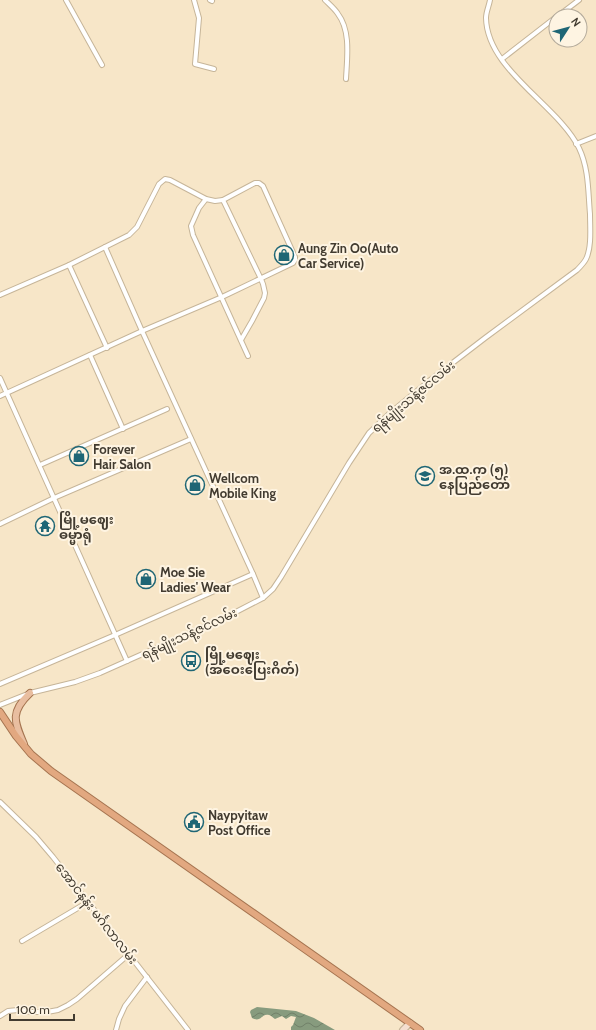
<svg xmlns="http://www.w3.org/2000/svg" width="596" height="1030" font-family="Cabin,'Noto Sans Myanmar',sans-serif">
  <defs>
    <pattern id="water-waves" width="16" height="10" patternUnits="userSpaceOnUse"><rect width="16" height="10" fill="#879b7e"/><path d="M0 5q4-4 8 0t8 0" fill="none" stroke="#708068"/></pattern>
  </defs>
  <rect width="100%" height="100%" fill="#f7e6c8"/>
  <path fill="url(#water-waves)" d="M257 1007 296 1011 314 1018 335 1030H291V1027L293 1025 296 1017 291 1016 286 1019 282 1016 275 1019C275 1019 270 1015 269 1015 261 1013 262 1023 252 1018L250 1012 251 1010Z"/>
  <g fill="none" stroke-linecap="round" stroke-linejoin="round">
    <g stroke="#c6b599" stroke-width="6">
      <g id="minor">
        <polyline points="66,0 102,65"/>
        <polyline points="194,0 199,18 195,64 214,69"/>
        <polyline points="210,0 212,1"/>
        <path d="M325 0C329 4 335 9 338 14 351 31 347 58 346 79"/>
        <polyline points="558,16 579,0"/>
        <polyline points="502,59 556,17"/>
        <polyline points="576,144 596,136"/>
        <polyline points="206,199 199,208 191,226 193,235 248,356"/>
        <polyline points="105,247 142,331 253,574"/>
        <polyline points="69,265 107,348"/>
        <polyline points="0,295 69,265 129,235 137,227 159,184 165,179 170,180 206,199 215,201 223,200"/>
        <polyline points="90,355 123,429"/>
        <polyline points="0,378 127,661"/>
        <polyline points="0,396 142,331 222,297 293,263 295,260 295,257 263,186 259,183 255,183 223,200 261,279 263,284 265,293 264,298 252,321 241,340"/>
        <polyline points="40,465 167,409"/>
        <polyline points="0,524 54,498 191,439"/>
        <polyline points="0,684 115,635 253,574 263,598"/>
        <path d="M0 705 30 693 75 682 100 673 230 615 263 598 273 589 281 577 349 463 369 433 390 413 429 381 485 338 577 270C580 267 584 263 586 259 592 247 590 227 590 214 588 192 589 169 579 148 558 105 487 70 486 18 486 12 489 6 490 0"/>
        <polyline points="0,802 36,837 53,857 188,1030"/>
        <polyline points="22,941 88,902"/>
        <polyline points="0,1016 8,1011 18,1010 32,1012 47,1012 58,1010 68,1005 77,999 129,954"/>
        <polyline points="116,1030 119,1019 125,1006 147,977"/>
      </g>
    </g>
    <g stroke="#c6b599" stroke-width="8">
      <polyline id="secondary" points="403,1030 410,1023"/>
    </g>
    <g stroke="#a57450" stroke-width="8">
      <path id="primary" d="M24 744C14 721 10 712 30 693"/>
    </g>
    <g stroke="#a57450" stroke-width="8">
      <polyline id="trunk" points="0,712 16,736 31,754 51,771 420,1030"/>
    </g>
    <use href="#minor" stroke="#fff" stroke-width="4"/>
    <use href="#secondary" stroke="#f4dfd0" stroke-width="5.5"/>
    <use href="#primary" stroke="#e9bea0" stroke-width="6"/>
    <use href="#trunk" stroke="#e2a880" stroke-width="6"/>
  </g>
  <defs>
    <g id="shop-ring" transform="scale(1)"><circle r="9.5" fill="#fef4e2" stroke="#1f6675" stroke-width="1.5"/><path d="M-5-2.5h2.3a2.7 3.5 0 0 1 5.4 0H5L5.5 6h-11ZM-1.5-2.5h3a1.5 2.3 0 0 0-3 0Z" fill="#1f6675"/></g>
    <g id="school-ring" transform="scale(1)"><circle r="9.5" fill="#fef4e2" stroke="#1f6675" stroke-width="1.5"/><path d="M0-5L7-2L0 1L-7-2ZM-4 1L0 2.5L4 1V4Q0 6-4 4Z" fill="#1f6675"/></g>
    <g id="temple-ring" transform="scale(1)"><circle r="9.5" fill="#fef4e2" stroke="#1f6675" stroke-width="1.5"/><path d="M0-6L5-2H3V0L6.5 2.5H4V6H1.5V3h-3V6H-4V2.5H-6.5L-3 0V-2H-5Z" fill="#1f6675"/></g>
    <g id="bus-ring" transform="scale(1)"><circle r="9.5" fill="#fef4e2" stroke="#1f6675" stroke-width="1.5"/><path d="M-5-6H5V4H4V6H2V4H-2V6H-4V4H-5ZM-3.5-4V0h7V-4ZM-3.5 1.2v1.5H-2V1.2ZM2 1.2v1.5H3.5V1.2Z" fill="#1f6675"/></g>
    <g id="civic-ring" transform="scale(1)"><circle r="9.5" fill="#fef4e2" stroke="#1f6675" stroke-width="1.5"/><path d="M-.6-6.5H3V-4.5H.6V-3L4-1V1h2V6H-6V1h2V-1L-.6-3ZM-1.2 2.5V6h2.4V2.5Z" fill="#1f6675"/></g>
  </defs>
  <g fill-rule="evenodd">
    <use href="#shop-ring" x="284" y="255"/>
    <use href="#shop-ring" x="79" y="456"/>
    <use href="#school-ring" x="425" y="476"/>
    <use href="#shop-ring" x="195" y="485"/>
    <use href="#temple-ring" x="45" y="526"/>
    <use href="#shop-ring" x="146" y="579"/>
    <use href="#bus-ring" x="191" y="661"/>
    <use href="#civic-ring" x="194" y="822"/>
  </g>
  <g text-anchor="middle" stroke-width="4" stroke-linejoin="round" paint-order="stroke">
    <g font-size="13" font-weight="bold" fill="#423b30" stroke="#fef4e2" text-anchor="start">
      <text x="298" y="253">Aung Zin Oo(Auto<tspan x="298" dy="15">Car Service)</tspan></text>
      <text x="93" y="454">Forever<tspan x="93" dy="15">Hair Salon</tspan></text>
      <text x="439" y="474">အ.ထ.က (၅)<tspan x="439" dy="15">နေပြည်တော်</tspan></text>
      <text x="209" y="483">Wellcom<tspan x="209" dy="15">Mobile King</tspan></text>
      <text x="59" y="524">မြို့မဈေး<tspan x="59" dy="15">ဓမ္မာရုံ</tspan></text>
      <text x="160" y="577">Moe Sie<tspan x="160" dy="15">Ladies' Wear</tspan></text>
      <text x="205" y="659">မြို့မဈေး<tspan x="205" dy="15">(အဝေးပြေးဂိတ်)</tspan></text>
      <text x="208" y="820">Naypyitaw<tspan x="208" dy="15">Post Office</tspan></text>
    </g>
    <g font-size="13" fill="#423b30" stroke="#fef4e2">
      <text transform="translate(413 396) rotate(-40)" y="5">ရန်မျိုးသန့်ဇင်လမ်း</text>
      <text transform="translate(189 633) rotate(-25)" y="5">ရန်မျိုးသန့်ဇင်လမ်း</text>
      <text transform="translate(97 913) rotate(52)" y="5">အောင်နန်း မင်္ဂလာလမ်း</text>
    </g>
  </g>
  <g transform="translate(568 28) rotate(54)"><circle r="19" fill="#fef4e2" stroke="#b3aa9b"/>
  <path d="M0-3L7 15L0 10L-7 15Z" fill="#1f6675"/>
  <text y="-6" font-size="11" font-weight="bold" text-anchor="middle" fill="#423b30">N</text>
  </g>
  <path d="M10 1014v6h64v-6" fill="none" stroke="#423b30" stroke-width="2"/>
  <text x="16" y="1014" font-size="12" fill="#423b30" stroke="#fef4e2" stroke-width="3" paint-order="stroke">100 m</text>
</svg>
